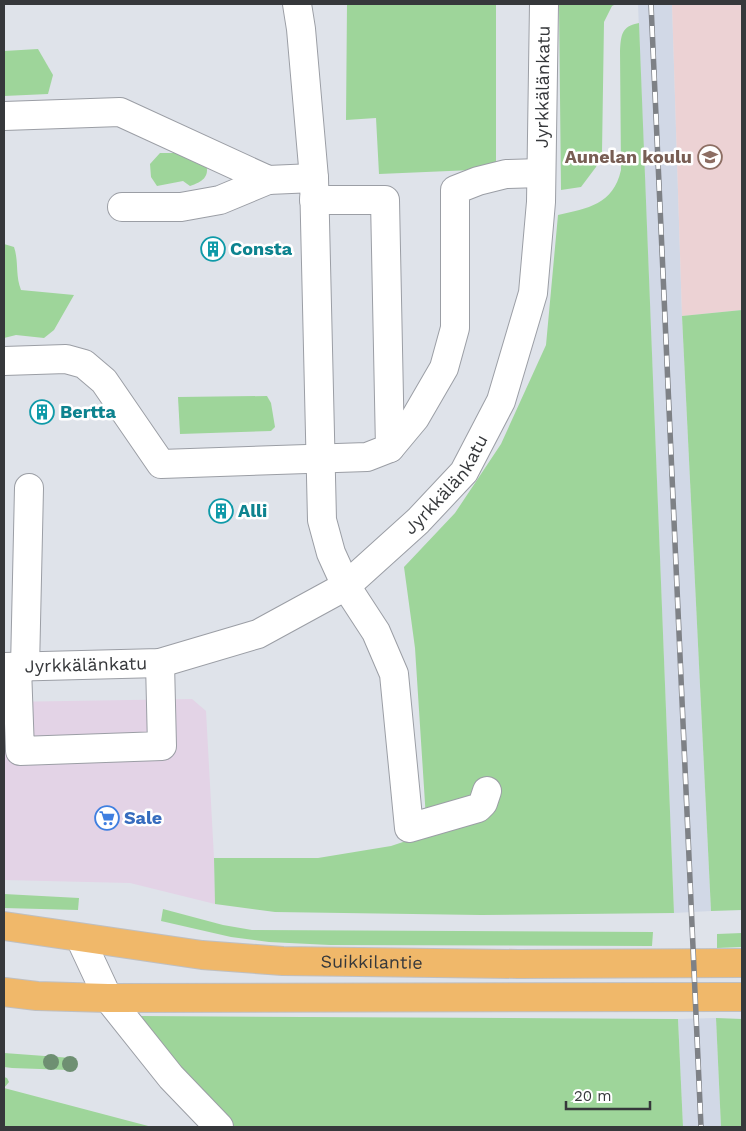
<svg xmlns="http://www.w3.org/2000/svg" width="746" height="1131" font-family="'Work Sans',sans-serif">
  <rect width="100%" height="100%" fill="#dfe3ea"/>
  <polygon fill="#e3d3e6" points="192,699 206,711 214,858 215,904 130,883 4,880 4,702"/>
  <g fill="#d1d8e6">
    <polygon points="638,4 672,4 682,316 711,911 674,913"/>
    <polygon points="716,1018 721,1127 683,1127 678,1019"/>
  </g>
  <polygon fill="#ecd2d4" points="672,4 742,4 742,310 682,316"/>
  <g fill="#9ed59a">
    <polygon points="347,4 496,4 496,169 379,174 376,118 346,120"/>
    <polygon points="559,4 616,4 612,6 604,22 602,152 596,167 581,187 561,190"/>
    <path d="M639 23 674 913 481 915 275 912 215 904 214 858H318L391 846 427 834 415 648 404 567 455 513 501 444 546 345 558 215C588 208 613 205 621 170L620 51C621 36 621 26 639 23Z"/>
    <polygon points="38,49 53,75 48,94 4,96 4,51"/>
    <path d="M160 153H181L206 164C210 177 202 182 190 186L183 181 157 186 151 177 150 164Z"/>
    <path d="M4 244 14 247C19 262 15 274 21 290L74 295 54 330 44 338 16 335 4 338Z"/>
    <polygon points="742,310 742,910 711,911 682,316"/>
    <polygon points="267,396 271,403 275,427 271,431 180,434 178,397"/>
    <polygon points="4,894 79,898 78,910 4,908"/>
    <polygon points="163,909 223,925 252,930 653,932 652,946 330,945 269,942 231,937 161,921"/>
    <polygon points="742,933 742,947 717,948 717,934"/>
    <polygon points="141,1016 678,1019 683,1127 235,1127 199,1094"/>
    <polygon points="716,1018 742,1019 742,1127 721,1127"/>
    <polygon points="4,1053 72,1058 77,1061 74,1069 68,1070 12,1068 4,1067"/>
    <polygon points="4,1077 7,1078 9,1082 4,1088 152,1127 4,1127"/>
  </g>
  <g fill="none" stroke-linecap="round" stroke-linejoin="round">
    <g stroke="#9b9ea5" stroke-width="30">
      <g id="minor">
        <polyline points="297,4 301,29 314,178 322,520 331,553 346,586 376,632 394,674 409,828 478,808 483,803 487,791"/>
        <polyline points="4,116 120,112 268,180 314,178"/>
        <polyline points="122,207 181,207 220,200 268,180"/>
        <polyline points="4,361 66,359 84,364 104,381 161,464 367,457 390,448 385,200 314,200"/>
        <polyline points="390,448 415,418 444,368 455,328 455,190 478,181 506,174 541,173"/>
        <path id="s1" d="M4 667 160 663 258 634 346 586 418 521 464 472 501 401 533 293 541 202 544 4"/>
        <polyline points="17,668 20,751 162,746 160,663"/>
        <polyline points="25,668 29,488"/>
        <polyline points="80,938 108,998 171,1077 219,1127"/>
      </g>
    </g>
    <g stroke="#bfbfc0" stroke-width="30">
      <g id="major">
        <path id="s2" d="M4 926 202 955 283 961 518 964 742 963"/>
        <polyline points="4,992 37,996 108,998 742,997"/>
      </g>
    </g>
    <use href="#minor" stroke="#fff" stroke-width="28"/>
    <use href="#major" stroke="#f0b86a" stroke-width="28"/>
    <g stroke="#7e8186" stroke-width="5.5">
      <polyline id="rail" points="651,4 701,1127"/>
    </g>
    <use href="#rail" stroke="#fff" stroke-width="4" stroke-dasharray="11" stroke-linecap="butt"/>
  </g>
  <g fill="#6e8f72">
    <circle cx="51" cy="1062" r="8"/>
    <circle cx="70" cy="1064" r="8"/>
  </g>
  <defs>
    <g id="school-ring" transform="scale(1.25)"><circle r="9.5" fill="#fff" stroke="#8d6e63" stroke-width="1.5"/><path d="M0-5L7-2L0 1L-7-2ZM-4 1L0 2.5L4 1V4Q0 6-4 4Z" fill="#8d6e63"/></g>
    <g id="building-ring" transform="scale(1.25)"><circle r="9.5" fill="#fff" stroke="#0f9aa8" stroke-width="1.5"/><path d="M-4-6H4V6H1V3H-1V6H-4ZM-2.5-4.3h1.7v1.8h-1.7ZM.8-4.3h1.7v1.8H.8ZM-2.5-1h1.7V.8h-1.7ZM.8-1h1.7V.8H.8Z" fill="#0f9aa8"/></g>
    <g id="supermarket-ring" transform="scale(1.25)"><circle r="9.5" fill="#fff" stroke="#3f7fe0" stroke-width="1.5"/><path d="M-6-5.5h2.5l.6 2H6L4.5 2H-2.5L-4.4-4H-6ZM-1.5 3.2a1.3 1.3 0 1 0 .1 0ZM3 3.2a1.3 1.3 0 1 0 .1 0Z" fill="#3f7fe0"/></g>
  </defs>
  <g fill-rule="evenodd">
    <use href="#school-ring" x="710" y="157"/>
    <use href="#building-ring" x="213" y="249"/>
    <use href="#building-ring" x="42" y="412"/>
    <use href="#building-ring" x="221" y="511"/>
    <use href="#supermarket-ring" x="107" y="818"/>
  </g>
  <g text-anchor="middle" stroke-width="5" stroke-linejoin="round" paint-order="stroke">
    <g font-size="18" fill="#36383b" stroke="#fff">
      <text dy="6" stroke="none"><textPath href="#s1" startOffset="922">Jyrkkälänkatu</textPath></text>
      <text dy="6" stroke="none"><textPath href="#s1" startOffset="502">Jyrkkälänkatu</textPath></text>
      <text dy="6" stroke="none"><textPath href="#s1" startOffset="82">Jyrkkälänkatu</textPath></text>
      <text dy="6" stroke="none"><textPath href="#s2" startOffset="370">Suikkilantie</textPath></text>
    </g>
    <g font-size="18" font-weight="bold" fill="#785e54" stroke="#fff" text-anchor="end">
      <text x="692" y="163">Aunelan koulu</text>
    </g>
    <g font-size="18" font-weight="bold" fill="#0d838f" stroke="#fff" text-anchor="start">
      <text x="230" y="255">Consta</text>
      <text x="60" y="418">Bertta</text>
      <text x="238" y="517">Alli</text>
    </g>
    <g font-size="18" font-weight="bold" fill="#366cbe" stroke="#fff" text-anchor="start">
      <text x="124" y="824">Sale</text>
    </g>
  </g>
  <rect width="746" height="1131" fill="none" stroke="#36383b" stroke-width="10"/>
  <path d="M566 1101v8h84v-8" fill="none" stroke="#36383b" stroke-width="2.5"/>
  <text x="574" y="1101" font-size="15" fill="#36383b" stroke="#ffffff" stroke-width="4" paint-order="stroke">20 m</text>
</svg>
